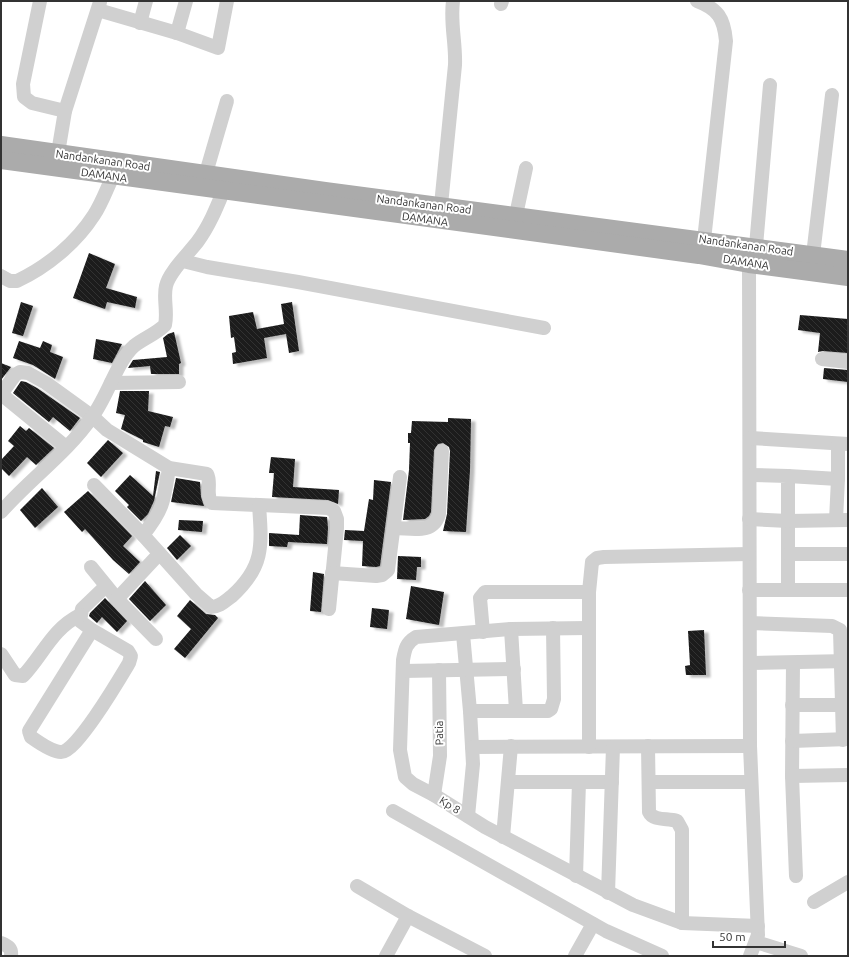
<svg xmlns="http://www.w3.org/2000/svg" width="849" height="957" font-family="Ubuntu,sans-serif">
  <defs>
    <pattern id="building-back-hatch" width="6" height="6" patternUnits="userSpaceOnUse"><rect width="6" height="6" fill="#1a1a1a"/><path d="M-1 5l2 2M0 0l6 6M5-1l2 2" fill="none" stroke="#333"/></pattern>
    <filter id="shadow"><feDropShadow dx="4.5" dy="2.5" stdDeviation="1" flood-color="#0004"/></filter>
  </defs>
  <rect width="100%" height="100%" fill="#fff"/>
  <g fill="url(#building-back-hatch)" filter="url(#shadow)">
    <polygon points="89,253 115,264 106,288 137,297 135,308 107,302 105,309 73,298"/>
    <polygon points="21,302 33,306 23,336 12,333"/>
    <polygon points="292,302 299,351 289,353 286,334 264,338 267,358 233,364 232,353 236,352 234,337 231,338 229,316 253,312 257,329 284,324 281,304"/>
    <polygon points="800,315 848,319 848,353 823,351 818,352 820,333 798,330"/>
    <polygon points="174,332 181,363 179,364 179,374 151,374 150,366 128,368 133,360 167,357 163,338 168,334"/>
    <polygon points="96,339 122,344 112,363 93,359"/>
    <polygon points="19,341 40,348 43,341 52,345 50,352 63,357 55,379 33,365 13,358"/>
    <polygon points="1,363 11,367 1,380"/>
    <polygon points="824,368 848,370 848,382 823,379"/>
    <polygon points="21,381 26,382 37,388 80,418 70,431 53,417 49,422 13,393"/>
    <polygon points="120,391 149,391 148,411 173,417 170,427 165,426 159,447 143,442 143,440 121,429 125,415 116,413"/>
    <polygon points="448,418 471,419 470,470 466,532 443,531 447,514 450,451 449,447 443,443 438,444 434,450 431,512 429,516 425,519 403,520 409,470 410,443 408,443 408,433 411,433 412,421 448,422"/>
    <polygon points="20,426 26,431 29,428 54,448 36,465 27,457 9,476 1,468 1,460 14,446 8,441"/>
    <polygon points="108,440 123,453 101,477 87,463"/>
    <polygon points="271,457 295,459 293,487 339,490 338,504 328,500 272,497 274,473 269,473"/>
    <polygon points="156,471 160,472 154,501 148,514 141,521 127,507 129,505 115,491 130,475 153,496"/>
    <polygon points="176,478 200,482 201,497 204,506 171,502"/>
    <polygon points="374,480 391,482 380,566 376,567 362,566 363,541 344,540 345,530 364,531 369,499 373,500"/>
    <polygon points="42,488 58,507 35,528 20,510"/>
    <polygon points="88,491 132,536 123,546 140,562 129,574 113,560 85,529 82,532 64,512"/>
    <polygon points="300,515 327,517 328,528 327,544 288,542 287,547 269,546 269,533 299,535"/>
    <polygon points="179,520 203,521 202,532 178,530"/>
    <polygon points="180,535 191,546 177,560 167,548"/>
    <polygon points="398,556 421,557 421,567 417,567 416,580 397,579"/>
    <polygon points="313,572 324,574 321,612 310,611"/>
    <polygon points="145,581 166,605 150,621 129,599"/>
    <polygon points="411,586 444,592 439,625 406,619"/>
    <polygon points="105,598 127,621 117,632 102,617 97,623 89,616 90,613"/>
    <polygon points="190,600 206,614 215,615 218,618 185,658 174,649 191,629 177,616"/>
    <polygon points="372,608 389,610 387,629 370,627"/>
    <polygon points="704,630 706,675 686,675 685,666 690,665 688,631"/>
  </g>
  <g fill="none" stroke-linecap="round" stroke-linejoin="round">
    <g stroke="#d0d0d0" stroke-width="14">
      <polyline points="40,1 23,84 24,97 32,103 65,111"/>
      <path d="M697 1C718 9 724 18 726 41L704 240"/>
      <polyline points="501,4 502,1"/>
      <polyline points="98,10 177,33 218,48 227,1"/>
      <polyline points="140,23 146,1"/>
      <polyline points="177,33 186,1"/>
      <polyline points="58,153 65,111 100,2"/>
      <polyline points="206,173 227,101"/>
      <path d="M441 205 455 65C456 43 450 23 453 1"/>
      <polyline points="516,215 526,168"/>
      <polyline points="756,246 770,85"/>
      <polyline points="813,255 832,95"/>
      <polyline points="183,261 207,267 298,282 544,328"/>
      <polyline points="749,264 750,746 758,935 750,956"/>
      <path d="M1 276 10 281H17C47 267 76 243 94 215 102 203 107 188 113 176"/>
      <polyline points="822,359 848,362"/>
      <polyline points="111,383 179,382"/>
      <path d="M1 394 15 375 20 372 28 373 46 383 93 417 107 430 169 468 207 474C212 483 205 495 212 503L328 508 334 511 337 519V528L329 609"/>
      <polyline points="1,394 66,447"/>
      <polyline points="750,438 848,444"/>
      <polyline points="750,475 788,476 788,590"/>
      <polyline points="788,476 838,479 838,444"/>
      <path d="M94 485 143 535 196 594 211 607C220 607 225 601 232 596 264 567 262 546 259 505"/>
      <path d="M1 512C30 479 67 453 92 417 107 398 117 361 134 346 144 338 156 334 165 325 168 312 163 298 166 286 169 272 189 253 198 241 209 226 216 209 223 192"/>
      <polyline points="749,519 788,521 848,520"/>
      <polyline points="836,520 838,479"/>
      <path d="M394 528C412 528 433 535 439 514L442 451"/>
      <path d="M143 535C164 509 164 500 169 468"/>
      <polyline points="788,554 848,554"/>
      <polyline points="91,567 117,599 156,639"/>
      <polyline points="332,573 376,576 382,575 388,570 400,477"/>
      <polyline points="749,590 848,590"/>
      <polyline points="117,599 159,554"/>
      <polyline points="750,623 832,626 840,630 843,740"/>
      <path d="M588 628 511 629 416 637C406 643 405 649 403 660L400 750 405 777 413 784 434 795 485 827 633 905 682 923 758 926"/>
      <polyline points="511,629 516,711"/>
      <path d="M92 630 29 731 31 737C38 742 52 752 61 752 76 753 120 678 129 663L131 656 128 651 92 630 80 621 82 609 106 586"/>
      <polyline points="483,632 480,598 485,592 589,592"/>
      <polyline points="463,634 470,711 473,764 468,816"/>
      <path d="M1 654 15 675 23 676C43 655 52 629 80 615"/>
      <polyline points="750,663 848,661"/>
      <polyline points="793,663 792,776 796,876"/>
      <polyline points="403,671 514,669"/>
      <polyline points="792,705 848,705"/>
      <polyline points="470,711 548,711 551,709 554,699 553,628"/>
      <polyline points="792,741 848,739"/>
      <path d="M648 746 649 812C653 821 667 818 677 821L682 830V923"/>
      <polyline points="472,747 750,746"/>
      <polyline points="589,747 589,592 592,562 597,558 604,557 749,554"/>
      <polyline points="792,776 848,775"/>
      <polyline points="508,782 612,782"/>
      <polyline points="649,782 751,782"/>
      <polyline points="434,795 440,756 439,670"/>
      <polyline points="393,811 606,931 662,956"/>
      <polyline points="503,837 511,746"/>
      <polyline points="576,876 579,782"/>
      <polyline points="357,886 408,916 485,956"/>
      <polyline points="608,893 613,747"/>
      <polyline points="814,902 848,882"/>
      <polyline points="756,942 801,956"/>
      <path d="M1 943C8 946 12 948 11 956"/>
      <polyline points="386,956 408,916"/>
      <polyline points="575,956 593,924"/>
    </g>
    <g stroke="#ababab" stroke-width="18">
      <polyline points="1,145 325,191 848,260"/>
      <polyline points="1,160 699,255 749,264 848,277"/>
    </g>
  </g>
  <g text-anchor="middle" stroke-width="4" stroke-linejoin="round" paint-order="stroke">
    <g font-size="11" fill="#333" stroke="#fff">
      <text transform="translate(103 160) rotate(8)" y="4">Nandankanan Road</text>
      <text transform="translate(104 175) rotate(8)" y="4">DAMANA</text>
      <text transform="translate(424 204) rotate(7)" y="4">Nandankanan Road</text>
      <text transform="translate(425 219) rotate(8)" y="4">DAMANA</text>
      <text transform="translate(746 245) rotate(8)" y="4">Nandankanan Road</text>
      <text transform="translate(746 262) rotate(9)" y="4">DAMANA</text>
      <text transform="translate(439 733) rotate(-91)" y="4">Patia</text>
      <text transform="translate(450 805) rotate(32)" y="4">Kp 8</text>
    </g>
  </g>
  <rect width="849" height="957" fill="none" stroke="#333333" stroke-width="4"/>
  <path d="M713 941v6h72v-6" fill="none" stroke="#333333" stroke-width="2"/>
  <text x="719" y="941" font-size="12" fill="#333333" stroke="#ffffff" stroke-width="3" paint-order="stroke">50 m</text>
</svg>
